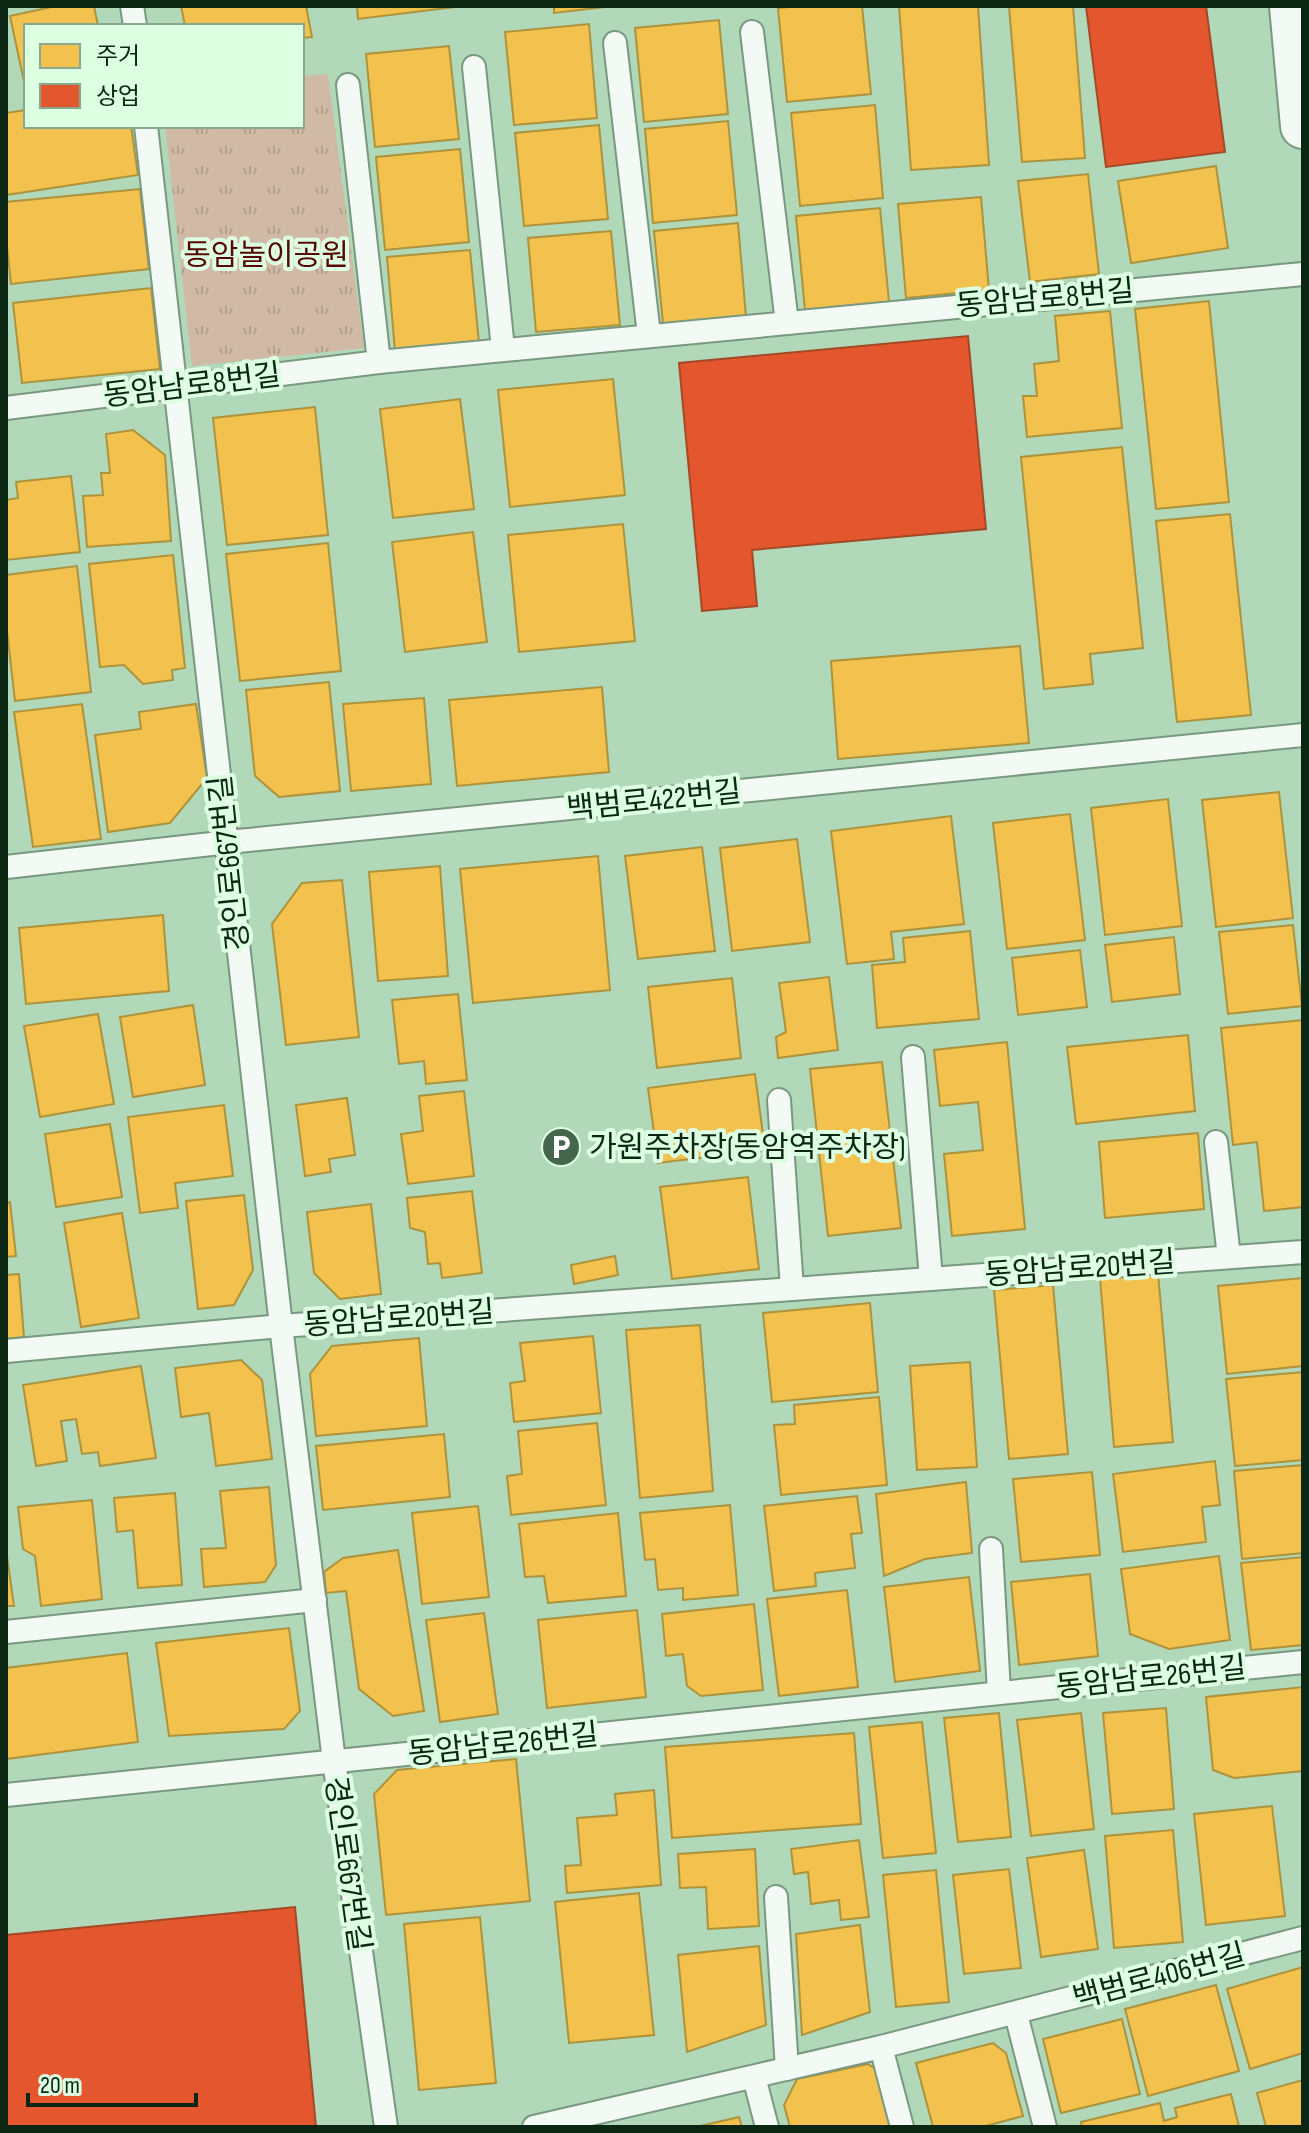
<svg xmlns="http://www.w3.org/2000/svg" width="1309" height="2133" font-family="'Sofia Sans Condensed','Noto Sans KR',sans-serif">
  <defs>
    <pattern id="park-tufts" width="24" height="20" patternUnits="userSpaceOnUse" patternTransform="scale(2)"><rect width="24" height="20" fill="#d1baa5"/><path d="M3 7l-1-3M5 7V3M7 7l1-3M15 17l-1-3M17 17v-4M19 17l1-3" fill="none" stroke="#b2a08d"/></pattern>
  </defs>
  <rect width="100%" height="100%" fill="#b1d8b9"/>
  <polygon fill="url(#park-tufts)" points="328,74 364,348 192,366 165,126 302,126 302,76"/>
  <g fill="#f2c14e" stroke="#ad933c" stroke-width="2">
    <polygon points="56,6 94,6 98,26 26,26 26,91 10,16"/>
    <polygon points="181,6 306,6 312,37 302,38 302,26 185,26"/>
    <polygon points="357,6 464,6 358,19"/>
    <polygon points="554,6 614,6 554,13"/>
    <polygon points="801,6 862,6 871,94 787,102 778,8"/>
    <polygon points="899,6 978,6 989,165 911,170"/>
    <polygon points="1009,6 1073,6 1085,158 1022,162"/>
    <polygon points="719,20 728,114 644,122 635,28"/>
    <polygon points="589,24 597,118 514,125 505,32"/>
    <polygon points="449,46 459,139 375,147 366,54"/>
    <polygon points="875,105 883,198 800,206 791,113"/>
    <polygon points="26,110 26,126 131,126 138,175 6,195 6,113"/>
    <polygon points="728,121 737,215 653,223 645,129"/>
    <polygon points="599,125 608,219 524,226 515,133"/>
    <polygon points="460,149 469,242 385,250 376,157"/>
    <polygon points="1216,166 1228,248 1131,263 1118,181"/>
    <polygon points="1088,174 1099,274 1030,282 1018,181"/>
    <polygon points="140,189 149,269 11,284 6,237 6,202"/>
    <polygon points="981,197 989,290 906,298 898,204"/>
    <polygon points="880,208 889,302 805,310 796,216"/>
    <polygon points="738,223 746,317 663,324 654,231"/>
    <polygon points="611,231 620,325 536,332 528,238"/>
    <polygon points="470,250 479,343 395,351 387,257"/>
    <polygon points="151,288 160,369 22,383 13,303"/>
    <polygon points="1209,301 1229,502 1156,509 1135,309"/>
    <polygon points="1110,311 1122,428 1027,437 1023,396 1037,396 1034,364 1059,361 1055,316"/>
    <polygon points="613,379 625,495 510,507 498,390"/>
    <polygon points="460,399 474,509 393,518 380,409"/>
    <polygon points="315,407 328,535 227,545 213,418"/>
    <polygon points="133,430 165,455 171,541 87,547 83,496 103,495 101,473 110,473 106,434"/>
    <polygon points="1122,447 1143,648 1090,654 1093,684 1044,689 1021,457"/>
    <polygon points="71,476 80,552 6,560 6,500 18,498 16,482"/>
    <polygon points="1230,514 1251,715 1177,722 1156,521"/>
    <polygon points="623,524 635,641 519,652 508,535"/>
    <polygon points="473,532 487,642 405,652 392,542"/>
    <polygon points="328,543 341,671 240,681 226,554"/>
    <polygon points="173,555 185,668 172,670 173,680 143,684 124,665 100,667 89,564"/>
    <polygon points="77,566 91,692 15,701 6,622 6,575"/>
    <polygon points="1020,646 1029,743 838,759 831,661"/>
    <polygon points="329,682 340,791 279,797 255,776 246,690"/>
    <polygon points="602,687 609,772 457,786 449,700"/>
    <polygon points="424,698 431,784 351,791 343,704"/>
    <polygon points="82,704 101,839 33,847 14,712"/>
    <polygon points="196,704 207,778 170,823 108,832 95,735 141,729 139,712"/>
    <polygon points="1279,792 1293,918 1216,927 1202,800"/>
    <polygon points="1168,799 1182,926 1105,935 1091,808"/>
    <polygon points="1070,814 1085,940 1007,949 993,823"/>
    <polygon points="951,816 964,924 891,932 894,959 847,964 831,831"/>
    <polygon points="797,839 810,942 732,951 720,848"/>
    <polygon points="702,847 715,951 638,959 625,856"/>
    <polygon points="598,856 610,990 473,1003 460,869"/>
    <polygon points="440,866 448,976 378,981 369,872"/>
    <polygon points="342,880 359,1037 286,1045 272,924 302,883"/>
    <polygon points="163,915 169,991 26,1004 19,928"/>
    <polygon points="1293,925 1302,1006 1228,1014 1219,932"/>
    <polygon points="970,931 979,1019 877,1028 872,965 905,962 903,938"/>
    <polygon points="1174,937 1180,994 1112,1002 1105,945"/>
    <polygon points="1080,950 1087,1007 1018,1015 1012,958"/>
    <polygon points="829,977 838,1050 778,1058 776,1037 786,1032 779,983"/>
    <polygon points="732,978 741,1058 657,1068 648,987"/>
    <polygon points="458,994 467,1080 426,1084 424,1061 399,1064 392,1000"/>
    <polygon points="193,1005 205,1085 133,1097 120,1017"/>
    <polygon points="98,1014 114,1104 40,1117 24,1026"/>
    <polygon points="1303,1020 1303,1207 1264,1211 1257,1142 1233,1145 1221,1028"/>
    <polygon points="1188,1035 1195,1111 1076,1124 1067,1047"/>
    <polygon points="1007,1042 1025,1229 952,1236 944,1154 983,1150 978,1102 940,1106 934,1050"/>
    <polygon points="882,1062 901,1228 828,1236 810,1069"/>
    <polygon points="755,1074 765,1150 658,1163 648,1088"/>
    <polygon points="464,1091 474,1176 408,1184 401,1134 423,1131 419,1096"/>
    <polygon points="347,1098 355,1155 329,1159 331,1172 305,1176 296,1105"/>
    <polygon points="224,1105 233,1176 175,1183 178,1208 140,1213 128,1117"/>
    <polygon points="110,1124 122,1197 56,1207 45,1134"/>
    <polygon points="1198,1133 1204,1209 1105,1218 1099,1142"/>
    <polygon points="748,1177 759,1269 672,1279 660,1187"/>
    <polygon points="472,1191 482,1273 442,1278 440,1263 428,1264 425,1232 410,1228 407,1198"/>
    <polygon points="244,1195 253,1270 234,1305 198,1309 186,1201"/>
    <polygon points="10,1202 16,1256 6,1257 6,1203"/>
    <polygon points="371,1204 381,1294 340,1299 314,1273 307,1212"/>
    <polygon points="122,1213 139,1318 81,1327 64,1223"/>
    <polygon points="615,1256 618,1275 574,1284 571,1265"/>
    <polygon points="1158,1273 1173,1442 1114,1447 1100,1278"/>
    <polygon points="19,1274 24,1337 6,1339 6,1275"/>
    <polygon points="1303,1278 1303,1366 1227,1374 1218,1286"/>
    <polygon points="1053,1285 1068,1454 1009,1459 994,1290"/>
    <polygon points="870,1303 878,1392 772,1402 763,1313"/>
    <polygon points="700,1325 713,1491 640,1498 626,1330"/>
    <polygon points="593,1336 601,1413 514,1422 510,1383 525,1381 520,1343"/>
    <polygon points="419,1338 427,1426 316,1436 310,1374 332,1346"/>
    <polygon points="241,1360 262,1380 272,1459 216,1466 209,1413 181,1417 175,1368"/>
    <polygon points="970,1362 977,1467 917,1470 910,1366"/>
    <polygon points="141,1366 156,1458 100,1466 98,1452 82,1454 76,1419 61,1421 67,1461 36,1466 23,1385"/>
    <polygon points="1303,1372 1303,1460 1235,1466 1226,1379"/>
    <polygon points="879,1397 887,1485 781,1495 774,1425 795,1424 794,1405"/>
    <polygon points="597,1423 606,1505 511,1515 507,1476 522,1474 518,1431"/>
    <polygon points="444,1434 450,1497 323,1510 316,1446"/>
    <polygon points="1215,1461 1220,1505 1202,1507 1206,1542 1123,1552 1113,1474"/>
    <polygon points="1303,1465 1303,1553 1242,1559 1234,1471"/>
    <polygon points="1092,1472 1100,1555 1021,1562 1013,1479"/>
    <polygon points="966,1482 972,1553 925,1559 884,1576 876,1494"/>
    <polygon points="269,1487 276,1565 265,1582 204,1587 201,1549 226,1548 220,1491"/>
    <polygon points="175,1493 182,1585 138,1588 133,1530 117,1532 114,1498"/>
    <polygon points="857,1496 862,1533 851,1534 855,1568 815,1573 816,1586 774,1591 764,1506"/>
    <polygon points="92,1500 102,1599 41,1606 35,1556 23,1549 18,1507"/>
    <polygon points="730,1505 738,1595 683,1600 683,1588 658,1590 655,1559 645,1560 640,1513"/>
    <polygon points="478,1506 489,1597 422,1604 412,1513"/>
    <polygon points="618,1513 626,1596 548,1603 544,1576 525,1577 519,1524"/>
    <polygon points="6,1549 14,1606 6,1606"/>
    <polygon points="398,1550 424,1711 393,1716 359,1689 346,1591 326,1593 324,1572 343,1558"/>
    <polygon points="1219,1556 1230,1640 1169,1649 1130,1634 1121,1569"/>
    <polygon points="1303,1557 1303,1645 1251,1650 1241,1563"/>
    <polygon points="1090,1574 1098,1656 1019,1665 1011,1582"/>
    <polygon points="969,1577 980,1671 895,1682 884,1587"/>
    <polygon points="847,1590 858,1687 779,1696 767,1599"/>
    <polygon points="754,1604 763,1690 701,1696 687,1686 683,1654 666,1656 662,1614"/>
    <polygon points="637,1610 646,1697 547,1708 538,1620"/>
    <polygon points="484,1613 498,1714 440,1722 426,1620"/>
    <polygon points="289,1628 300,1711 284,1729 169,1736 156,1643"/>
    <polygon points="127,1653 138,1742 6,1759 6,1668"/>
    <polygon points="1303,1687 1303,1771 1234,1778 1213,1770 1206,1697"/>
    <polygon points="1166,1708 1174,1809 1112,1814 1103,1713"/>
    <polygon points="999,1713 1011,1837 958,1842 944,1718"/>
    <polygon points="1081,1713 1094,1829 1031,1836 1017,1720"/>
    <polygon points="922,1722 936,1853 883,1858 869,1727"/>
    <polygon points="854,1733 861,1824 672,1838 665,1747"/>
    <polygon points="516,1759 530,1901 386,1915 374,1794 397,1770"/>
    <polygon points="654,1790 661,1885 567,1893 565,1866 581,1865 577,1818 617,1815 615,1794"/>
    <polygon points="1272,1806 1285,1916 1206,1925 1194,1814"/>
    <polygon points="1173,1830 1183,1942 1114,1948 1105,1836"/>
    <polygon points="859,1840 869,1917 841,1920 839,1900 811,1904 808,1872 794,1874 791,1849"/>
    <polygon points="755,1849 759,1926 708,1929 706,1887 680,1888 678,1854"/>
    <polygon points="1084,1850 1098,1949 1041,1957 1027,1858"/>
    <polygon points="1009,1869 1021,1968 964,1974 953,1875"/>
    <polygon points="936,1870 949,2002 896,2007 883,1875"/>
    <polygon points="639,1893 654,2035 569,2043 555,1902"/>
    <polygon points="480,1917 496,2083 419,2090 404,1924"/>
    <polygon points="860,1925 870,2012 802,2035 796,1934"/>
    <polygon points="255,1927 263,2022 6,2043 6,1947"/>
    <polygon points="759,1946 766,2025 687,2052 678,1955"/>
    <polygon points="1303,1967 1303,2053 1250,2069 1227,1989"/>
    <polygon points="1216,1985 1239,2071 1148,2096 1125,2009"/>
    <polygon points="1122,2019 1140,2094 1061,2113 1043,2039"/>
    <polygon points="993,2043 1006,2053 1023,2116 982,2127 933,2127 916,2063"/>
    <polygon points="868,2064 877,2070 891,2127 790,2127 784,2105 797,2079"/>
    <polygon points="1303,2080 1303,2127 1266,2127 1257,2093"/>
    <polygon points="1231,2094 1239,2127 1082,2127 1081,2122 1160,2103 1164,2121 1177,2117 1175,2108"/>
    <polygon points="739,2117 742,2127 696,2127"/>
  </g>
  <g fill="#e4572e" stroke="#a34926" stroke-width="2">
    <polygon points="1086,6 1206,6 1225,152 1106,167"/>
    <polygon points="968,336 986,529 752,550 757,606 702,611 679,363"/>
    <polygon points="295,1907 316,2127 6,2127 6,1935"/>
  </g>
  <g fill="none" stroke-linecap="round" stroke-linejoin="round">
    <g stroke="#799880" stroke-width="26">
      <g id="service">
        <polyline points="132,6 135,26"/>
        <polyline points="752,32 787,323"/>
        <polyline points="615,43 649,335"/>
        <polyline points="474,67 503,349"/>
        <polyline points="348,85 379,362"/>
        <polyline points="146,126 281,1326 334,1761 386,2127"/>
        <polyline points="6,408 379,362 1303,274"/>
        <polyline points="6,867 238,841 1303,735"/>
        <polyline points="913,1057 931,1279"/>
        <polyline points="779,1100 792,1289"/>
        <polyline points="1216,1142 1229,1257"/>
        <polyline points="6,1351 281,1326 1303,1252"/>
        <polyline points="991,1549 999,1692"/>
        <polyline points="6,1632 315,1600"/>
        <polyline points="6,1795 1303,1662"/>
        <polyline points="776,1897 787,2069"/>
        <polyline points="1016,2014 1045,2127"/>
        <polyline points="881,2047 902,2127"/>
        <polyline points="754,2077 767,2127"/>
        <polyline points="534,2127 881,2047 1303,1938"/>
      </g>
    </g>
    <g stroke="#799880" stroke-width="48">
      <polyline id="tertiary" points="1292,6 1303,126"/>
    </g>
    <use href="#service" stroke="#f3f9f4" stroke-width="22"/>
    <use href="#tertiary" stroke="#f3f9f4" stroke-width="44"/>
  </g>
  <defs>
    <g id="parking-disc" transform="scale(2)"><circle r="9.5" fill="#45654d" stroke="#ddffe2"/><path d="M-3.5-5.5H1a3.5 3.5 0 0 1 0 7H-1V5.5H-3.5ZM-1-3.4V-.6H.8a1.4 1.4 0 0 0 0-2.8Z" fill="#fff"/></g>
  </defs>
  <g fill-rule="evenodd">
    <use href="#parking-disc" x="561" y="1147"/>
  </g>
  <g text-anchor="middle" stroke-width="8" stroke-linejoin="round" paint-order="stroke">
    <g font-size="30" fill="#560904" stroke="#ddffe2">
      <text x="266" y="265">동암놀이공원</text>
    </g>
    <g font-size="30" fill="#0b2713" stroke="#ddffe2">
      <text transform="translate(1045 298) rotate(-5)" y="10">동암남로8번길</text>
      <text transform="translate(192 385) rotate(-7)" y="10">동암남로8번길</text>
      <text transform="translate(654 800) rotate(-6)" y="10">백범로422번길</text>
      <text transform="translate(229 863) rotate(-96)" y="10">경인로667번길</text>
      <text transform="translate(1080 1268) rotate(-4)" y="10">동암남로20번길</text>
      <text transform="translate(399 1318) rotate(-4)" y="10">동암남로20번길</text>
      <text transform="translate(1151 1677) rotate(-6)" y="10">동암남로26번길</text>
      <text transform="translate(503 1744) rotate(-6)" y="10">동암남로26번길</text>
      <text transform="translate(348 1864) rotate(82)" y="10">경인로667번길</text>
      <text transform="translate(1159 1976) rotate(-15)" y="10">백범로406번길</text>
    </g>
    <g font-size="30" fill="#0b2713" stroke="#ddffe2" text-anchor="start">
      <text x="589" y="1157">가원주차장(동암역주차장)</text>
    </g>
  </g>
  <rect width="1309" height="2133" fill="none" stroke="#0b2713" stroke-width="16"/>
  <rect x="24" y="24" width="280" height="104" fill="#ddffe2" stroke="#89a98f" stroke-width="2"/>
  <rect x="40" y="44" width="40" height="24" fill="#f2c14e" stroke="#89a98f" stroke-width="2"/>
  <text x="96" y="64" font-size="24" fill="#0b2713">주거</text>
  <rect x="40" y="84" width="40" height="24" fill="#e4572e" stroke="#89a98f" stroke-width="2"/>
  <text x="96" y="104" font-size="24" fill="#0b2713">상업</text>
  <path d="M28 2093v12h168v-12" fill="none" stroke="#0b2713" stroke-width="4"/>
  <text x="40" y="2093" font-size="24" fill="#0b2713" stroke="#ddffe2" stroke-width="6" paint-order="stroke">20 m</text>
</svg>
